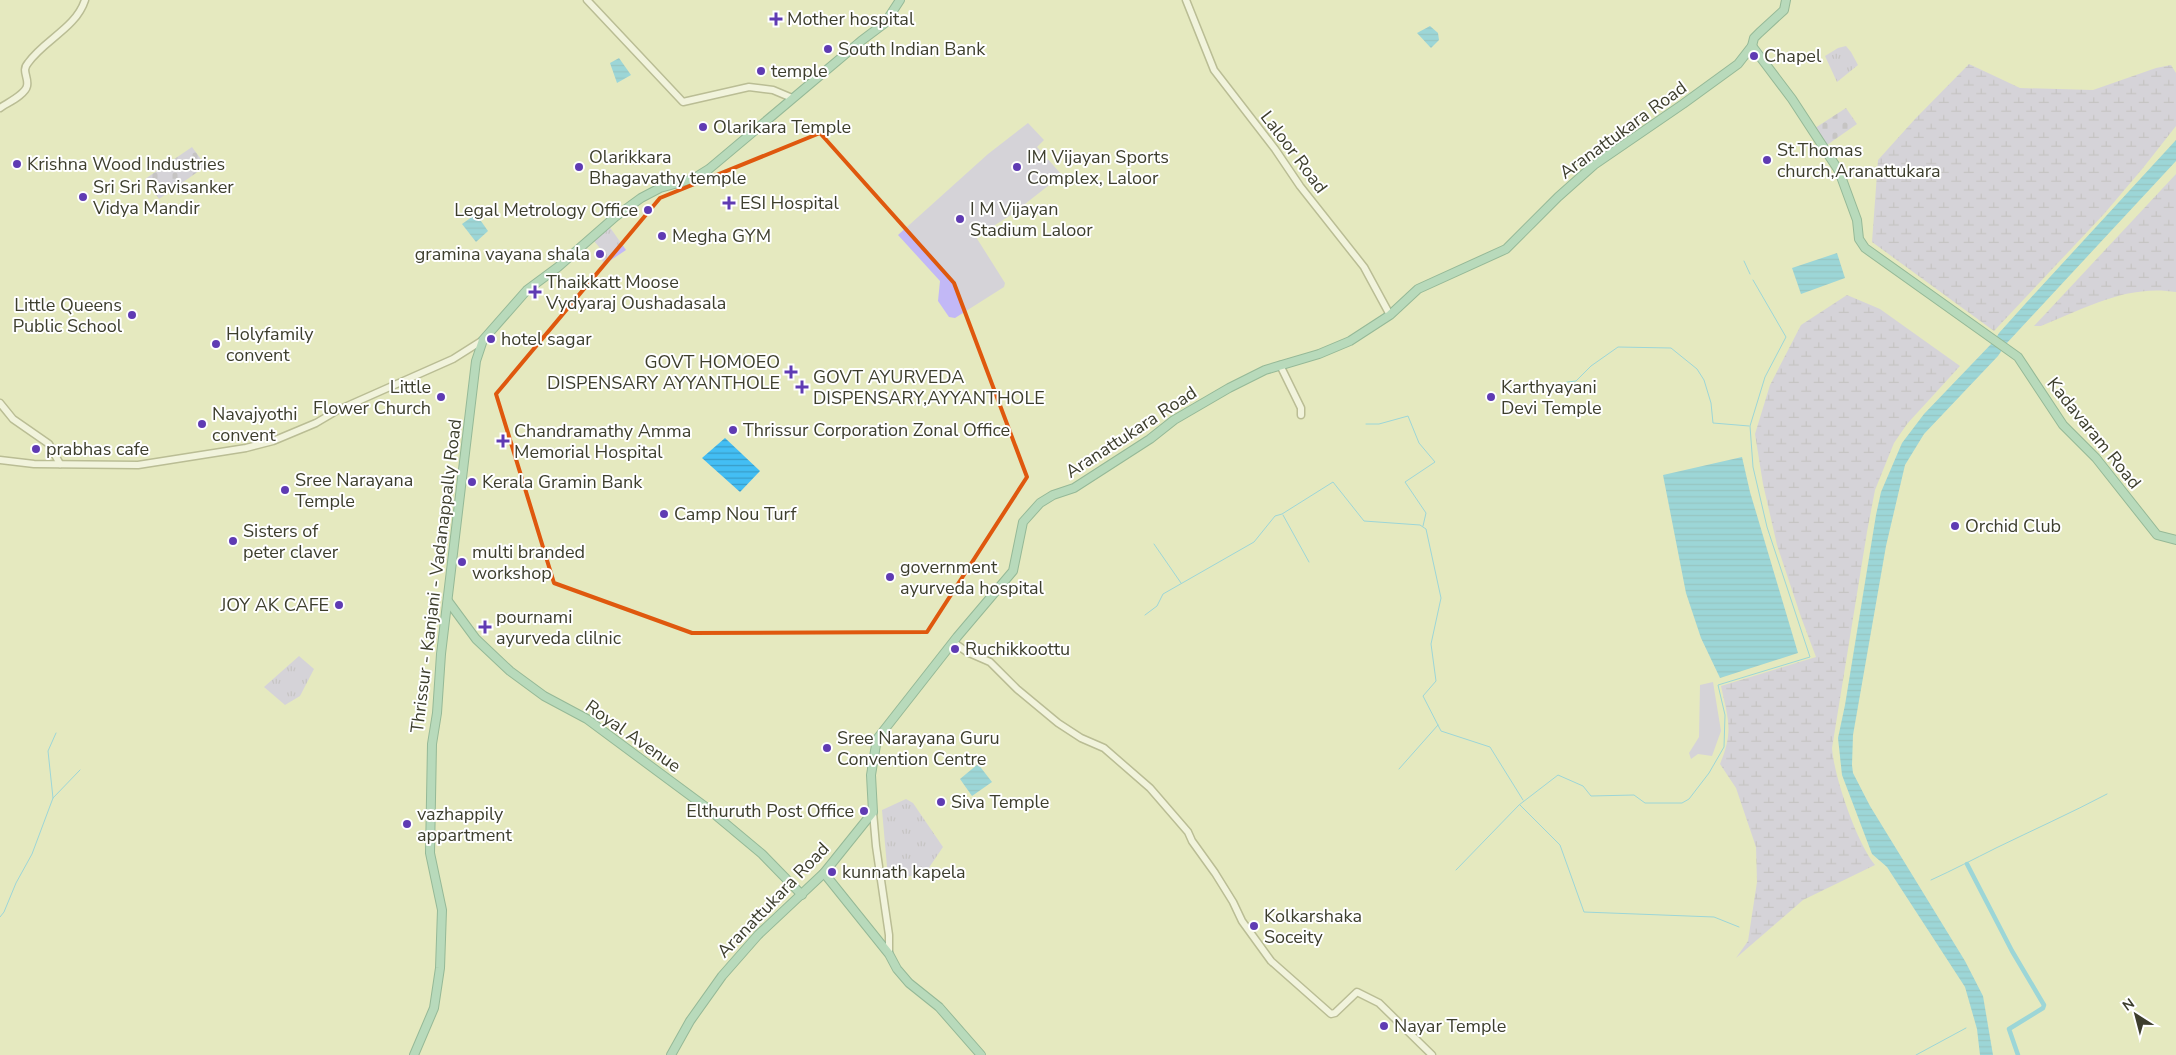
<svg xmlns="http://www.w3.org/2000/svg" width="2176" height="1055" font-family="'Nunito Sans',sans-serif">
  <defs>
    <pattern id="wetland-marsh" width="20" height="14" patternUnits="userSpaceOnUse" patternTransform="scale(1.25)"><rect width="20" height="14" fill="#c2b8f6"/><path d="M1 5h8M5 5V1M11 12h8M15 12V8" fill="none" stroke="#9f97c8"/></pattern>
    <pattern id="cemetery-stones" width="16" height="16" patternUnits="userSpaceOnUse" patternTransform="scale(1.25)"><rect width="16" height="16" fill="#c2b8f6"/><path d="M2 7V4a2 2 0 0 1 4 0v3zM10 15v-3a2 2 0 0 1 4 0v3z" fill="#9f97c8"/></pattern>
    <pattern id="park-tufts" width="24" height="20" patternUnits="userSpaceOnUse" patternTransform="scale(1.25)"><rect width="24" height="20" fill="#c2b8f6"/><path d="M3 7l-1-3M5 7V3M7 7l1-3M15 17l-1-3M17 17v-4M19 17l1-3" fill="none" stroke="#9f97c8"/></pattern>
    <pattern id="water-rules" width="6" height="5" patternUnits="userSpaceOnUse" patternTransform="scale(1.25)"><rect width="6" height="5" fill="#43bef4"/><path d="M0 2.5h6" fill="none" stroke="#399cc6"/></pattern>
  </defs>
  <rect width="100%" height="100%" fill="#e5e9bf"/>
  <g fill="#c2b8f6">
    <polygon points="1028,123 1044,140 1037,147 1062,175 1011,215 976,237 1005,283 1004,287 955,318 949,317 938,301 940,281 898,235 988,154"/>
    <polygon points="1713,682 1721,731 1712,756 1698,754 1691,759 1689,753 1699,737 1700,685"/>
  </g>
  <g fill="url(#wetland-marsh)">
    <polygon points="1969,64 2020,88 2093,90 2156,68 2171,65 2176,73 2176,126 2143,168 2104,214 1994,331 1872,242 1878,160 1915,119"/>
    <path d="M2176 174V292C2128 284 2085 308 2041 326H2034Z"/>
    <path d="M1847 295 1880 309 1960 366 1907 424 1894 443 1875 490 1867 532 1832 748C1834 777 1857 843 1875 865L1803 900 1736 958 1748 941 1757 882 1756 847 1736 788 1720 764C1734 731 1728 719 1721 686L1816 657 1801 617 1777 545 1763 484 1755 434 1770 385 1801 325Z"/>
  </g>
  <g fill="url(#cemetery-stones)">
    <polygon points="1846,108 1857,124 1827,145 1815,128"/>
    <polygon points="192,147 206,166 159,199 145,179"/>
  </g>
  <g fill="url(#park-tufts)">
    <polygon points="1846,46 1851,52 1858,65 1837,82 1825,56 1838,48"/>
    <polygon points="609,226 626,250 605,264 600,258 604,253 594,241"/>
    <polygon points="299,656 314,669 300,696 285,705 264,687"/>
    <polygon points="906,799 913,803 943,847 924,875 888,878 882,810"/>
  </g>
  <g fill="url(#water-rules)">
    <polygon points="1430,26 1438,33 1439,40 1431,48 1417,33"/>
    <polygon points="619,58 631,75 617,83 610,63"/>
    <polygon points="2176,140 2176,161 2006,344 1998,356 1924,434 1905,465 1886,546 1853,735 1852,765 1853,773 1870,806 1965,961 1983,996 1993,1055 1980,1055 1977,1029 1965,987 1887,867 1872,854 1842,775 1838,738 1845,705 1876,515 1881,492 1902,443 1924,414 1994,341 1999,333 2026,303"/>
    <polygon points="476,214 488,231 476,242 462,224"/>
    <polygon points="1837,253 1845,278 1801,294 1792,268"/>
    <polygon points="725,438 760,471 740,492 702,458"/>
    <polygon points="1742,457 1750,492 1798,653 1720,678 1701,638 1686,593 1663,475"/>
    <polygon points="978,764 992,782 972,796 960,779"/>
  </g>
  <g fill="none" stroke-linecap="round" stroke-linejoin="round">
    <g stroke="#43bef4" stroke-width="1">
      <polyline points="1744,261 1750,274"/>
      <polyline points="1551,389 1567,382 1576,381 1591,366 1618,347 1671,348 1697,369 1704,380 1711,403 1713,423 1749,426"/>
      <polyline points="1366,424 1379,424 1408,416 1419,443 1435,462 1405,482 1426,513 1423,526"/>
      <polyline points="1283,515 1309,562"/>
      <polyline points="1154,544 1181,583"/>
      <polyline points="1145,615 1157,606 1163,594 1254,542 1275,516 1282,514 1333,482 1364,521 1420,525 1426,529 1441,598 1431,644 1436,681 1423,696 1441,731 1490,747 1523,800"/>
      <polyline points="1399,769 1438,725"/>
      <polyline points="53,798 48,751 56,733"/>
      <polyline points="1520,805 1560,845 1584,912 1714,917 1739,927"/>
      <polyline points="1456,870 1519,805 1558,775 1583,786 1591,796 1634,795 1645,803 1682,803 1689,799 1709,773 1724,747 1725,715 1718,685 1810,657 1767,527 1753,467 1750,426 1765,377 1786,337 1753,280"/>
      <path d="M1931 880C1953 870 1974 859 1996 848 2033 830 2071 813 2107 794"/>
      <polyline points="0,917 4,912 16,883 32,854 53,798 80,770"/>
      <polyline points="1916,1055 1966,1028"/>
    </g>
    <polyline stroke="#43bef4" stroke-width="4.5" points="1967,864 2012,951 2044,1005 2043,1008 2009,1029 2018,1055"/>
    <g stroke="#858861" stroke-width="9">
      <g id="minor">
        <polyline points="587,0 683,102 749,87 773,90 792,98"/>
        <polyline points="1186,0 1214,70 1275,149 1300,186 1364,267 1390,315"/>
        <path d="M0 108C7 103 25 95 27 86 29 77 21 71 28 63 44 40 76 28 85 0"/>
        <polyline points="1280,365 1301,408 1301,415"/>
        <polyline points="0,403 13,419 49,444 60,464"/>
        <polyline points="0,460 34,464 138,465 246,448 273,441 316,423 338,410 453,359 483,340"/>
        <polyline points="953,642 967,652 990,662 1017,689 1058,723 1081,738 1104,748 1150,788 1188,832 1192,841 1215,873 1233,902 1242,921 1271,961 1331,1014 1335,1013 1357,992 1379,1003 1432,1055"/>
        <polyline points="873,812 876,846 889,935 889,954"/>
      </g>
    </g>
    <g stroke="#337e66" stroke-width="10">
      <g id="major">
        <polyline points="1752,46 1792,99 1839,171 1857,220 1859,239 1865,248 2018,357 2063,425 2096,458 2157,535 2176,540"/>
        <polyline points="448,601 476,639 510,671 544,696 587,719 707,808 762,854 802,895"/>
        <polyline points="824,873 889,954 897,969 909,983 939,1007 981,1055"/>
        <polyline points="414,1055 434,1008 440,968 442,910 430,853 432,744 437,713 441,654 476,361 483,340 527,290 558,267 615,217 641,198 660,188 693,179 709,169 861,41 885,23 900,0"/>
        <polyline points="671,1055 690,1021 722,976 758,935 824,873 873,812 871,775 877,739 957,637 1013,571 1023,522 1040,503 1053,495 1074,488 1150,439 1174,420 1229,388 1265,370 1319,354 1350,341 1390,315 1418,289 1506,249 1558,197 1594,165 1683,104 1738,64 1752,46 1754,38 1759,33 1784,10 1786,0"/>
      </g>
    </g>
    <use href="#minor" stroke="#fff" stroke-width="6"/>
    <use href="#major" stroke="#82c7b5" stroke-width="8"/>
  </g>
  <path d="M0 0H2176V1055H0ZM820 133 954 283 1027 477 927 632 692 633 554 583 496 394 660 198Z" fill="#e5e9bf" fill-opacity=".55" fill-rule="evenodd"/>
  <path fill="none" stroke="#df580e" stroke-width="4" stroke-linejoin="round" d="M820 133 954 283 1027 477 927 632 692 633 554 583 496 394 660 198Z"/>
  <g fill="#5f3bb3" stroke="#fff" stroke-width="2">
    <path d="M773.5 11.5h5v5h5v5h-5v5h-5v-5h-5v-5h5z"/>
    <circle cx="828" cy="49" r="5"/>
    <circle cx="1754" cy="56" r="5"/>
    <circle cx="761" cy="71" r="5"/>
    <circle cx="703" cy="127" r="5"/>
    <circle cx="1767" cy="160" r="5"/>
    <circle cx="17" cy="164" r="5"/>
    <circle cx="579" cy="167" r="5"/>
    <circle cx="1017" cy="167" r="5"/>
    <circle cx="83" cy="197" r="5"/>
    <path d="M726.5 195.5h5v5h5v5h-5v5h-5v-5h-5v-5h5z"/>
    <circle cx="648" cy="210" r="5"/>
    <circle cx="960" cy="219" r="5"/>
    <circle cx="662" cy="236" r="5"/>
    <circle cx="600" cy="254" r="5"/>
    <path d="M532.5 284.5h5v5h5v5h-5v5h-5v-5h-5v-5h5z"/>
    <circle cx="132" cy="315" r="5"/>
    <circle cx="491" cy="339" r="5"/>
    <circle cx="216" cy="344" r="5"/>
    <path d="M788.5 364.5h5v5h5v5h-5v5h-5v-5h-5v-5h5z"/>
    <path d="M799.5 379.5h5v5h5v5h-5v5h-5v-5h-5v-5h5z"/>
    <circle cx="441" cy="397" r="5"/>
    <circle cx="1491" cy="397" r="5"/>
    <circle cx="202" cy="424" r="5"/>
    <circle cx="733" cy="430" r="5"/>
    <path d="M500.5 433.5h5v5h5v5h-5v5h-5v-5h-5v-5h5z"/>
    <circle cx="36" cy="449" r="5"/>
    <circle cx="472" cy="482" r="5"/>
    <circle cx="285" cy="490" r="5"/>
    <circle cx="664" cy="514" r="5"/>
    <circle cx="1955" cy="526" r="5"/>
    <circle cx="233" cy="541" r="5"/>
    <circle cx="462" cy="562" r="5"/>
    <circle cx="890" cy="577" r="5"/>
    <circle cx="339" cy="605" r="5"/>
    <path d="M482.5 619.5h5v5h5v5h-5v5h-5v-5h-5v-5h5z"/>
    <circle cx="955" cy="649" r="5"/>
    <circle cx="827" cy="748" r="5"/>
    <circle cx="941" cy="802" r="5"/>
    <circle cx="864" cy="811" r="5"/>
    <circle cx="407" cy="824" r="5"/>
    <circle cx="832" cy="872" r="5"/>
    <circle cx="1254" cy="926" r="5"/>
    <circle cx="1384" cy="1026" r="5"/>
  </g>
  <g text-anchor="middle" stroke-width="4" stroke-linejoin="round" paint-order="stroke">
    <g font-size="18" fill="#3d3e2d" stroke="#fff" text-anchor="start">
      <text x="787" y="25">Mother hospital</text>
      <text x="838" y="55">South Indian Bank</text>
      <text x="1764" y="62">Chapel</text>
      <text x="771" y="77">temple</text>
      <text x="713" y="133">Olarikara Temple</text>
      <text x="1777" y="156">St.Thomas<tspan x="1777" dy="21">church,Aranattukara</tspan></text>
      <text x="589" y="163">Olarikkara<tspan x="589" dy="21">Bhagavathy temple</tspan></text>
      <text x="1027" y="163">IM Vijayan Sports<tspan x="1027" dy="21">Complex, Laloor</tspan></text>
      <text x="27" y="170">Krishna Wood Industries</text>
      <text x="93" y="193">Sri Sri Ravisanker<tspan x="93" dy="21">Vidya Mandir</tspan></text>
      <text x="740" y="209">ESI Hospital</text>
      <text x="970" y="215">I M Vijayan<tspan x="970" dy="21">Stadium Laloor</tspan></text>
      <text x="638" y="216" text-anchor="end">Legal Metrology Office</text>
      <text x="672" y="242">Megha GYM</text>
      <text x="590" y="260" text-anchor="end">gramina vayana shala</text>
      <text x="546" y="288">Thaikkatt Moose<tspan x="546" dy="21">Vydyaraj Oushadasala</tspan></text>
      <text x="122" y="311" text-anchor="end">Little Queens<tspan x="122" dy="21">Public School</tspan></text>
      <text x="226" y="340">Holyfamily<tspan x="226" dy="21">convent</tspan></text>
      <text x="501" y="345">hotel sagar</text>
      <text x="780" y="368" text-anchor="end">GOVT HOMOEO<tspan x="780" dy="21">DISPENSARY AYYANTHOLE</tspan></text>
      <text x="813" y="383">GOVT AYURVEDA<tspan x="813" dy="21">DISPENSARY,AYYANTHOLE</tspan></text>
      <text x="431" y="393" text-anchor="end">Little<tspan x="431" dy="21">Flower Church</tspan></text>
      <text x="1501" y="393">Karthyayani<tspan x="1501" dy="21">Devi Temple</tspan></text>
      <text x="212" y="420">Navajyothi<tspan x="212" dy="21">convent</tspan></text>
      <text x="743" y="436">Thrissur Corporation Zonal Office</text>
      <text x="514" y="437">Chandramathy Amma<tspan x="514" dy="21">Memorial Hospital</tspan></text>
      <text x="46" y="455">prabhas cafe</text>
      <text x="295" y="486">Sree Narayana<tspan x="295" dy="21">Temple</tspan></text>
      <text x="482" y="488">Kerala Gramin Bank</text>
      <text x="674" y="520">Camp Nou Turf</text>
      <text x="1965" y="532">Orchid Club</text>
      <text x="243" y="537">Sisters of<tspan x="243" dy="21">peter claver</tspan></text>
      <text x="472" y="558">multi branded<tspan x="472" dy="21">workshop</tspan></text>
      <text x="900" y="573">government<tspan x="900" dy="21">ayurveda hospital</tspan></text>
      <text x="329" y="611" text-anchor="end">JOY AK CAFE</text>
      <text x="496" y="623">pournami<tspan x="496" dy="21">ayurveda clilnic</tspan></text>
      <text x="965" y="655">Ruchikkoottu</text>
      <text x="837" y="744">Sree Narayana Guru<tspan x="837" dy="21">Convention Centre</tspan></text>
      <text x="951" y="808">Siva Temple</text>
      <text x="854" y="817" text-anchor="end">Elthuruth Post Office</text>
      <text x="417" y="820">vazhappily<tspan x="417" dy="21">appartment</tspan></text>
      <text x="842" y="878">kunnath kapela</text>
      <text x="1264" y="922">Kolkarshaka<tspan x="1264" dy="21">Soceity</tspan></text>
      <text x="1394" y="1032">Nayar Temple</text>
    </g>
    <g font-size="18" fill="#3d3e2d" stroke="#fff">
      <text transform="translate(1623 130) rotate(-36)" y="6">Aranattukara Road</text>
      <text transform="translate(1294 152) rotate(53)" y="6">Laloor Road</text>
      <text transform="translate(1131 432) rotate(-33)" y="6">Aranattukara Road</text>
      <text transform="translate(2094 433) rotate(51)" y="6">Kadavaram Road</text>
      <text transform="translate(436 576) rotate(-83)" y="6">Thrissur - Kanjani - Vadanappally Road</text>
      <text transform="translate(633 736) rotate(35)" y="6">Royal Avenue</text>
      <text transform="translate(773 900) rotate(-46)" y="6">Aranattukara Road</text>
    </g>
  </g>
  <g transform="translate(2136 1015) rotate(324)" stroke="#ffffff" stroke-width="4" paint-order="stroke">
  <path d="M0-4L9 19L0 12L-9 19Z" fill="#3d3e2d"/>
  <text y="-8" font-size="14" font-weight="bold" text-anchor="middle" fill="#3d3e2d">N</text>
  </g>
</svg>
